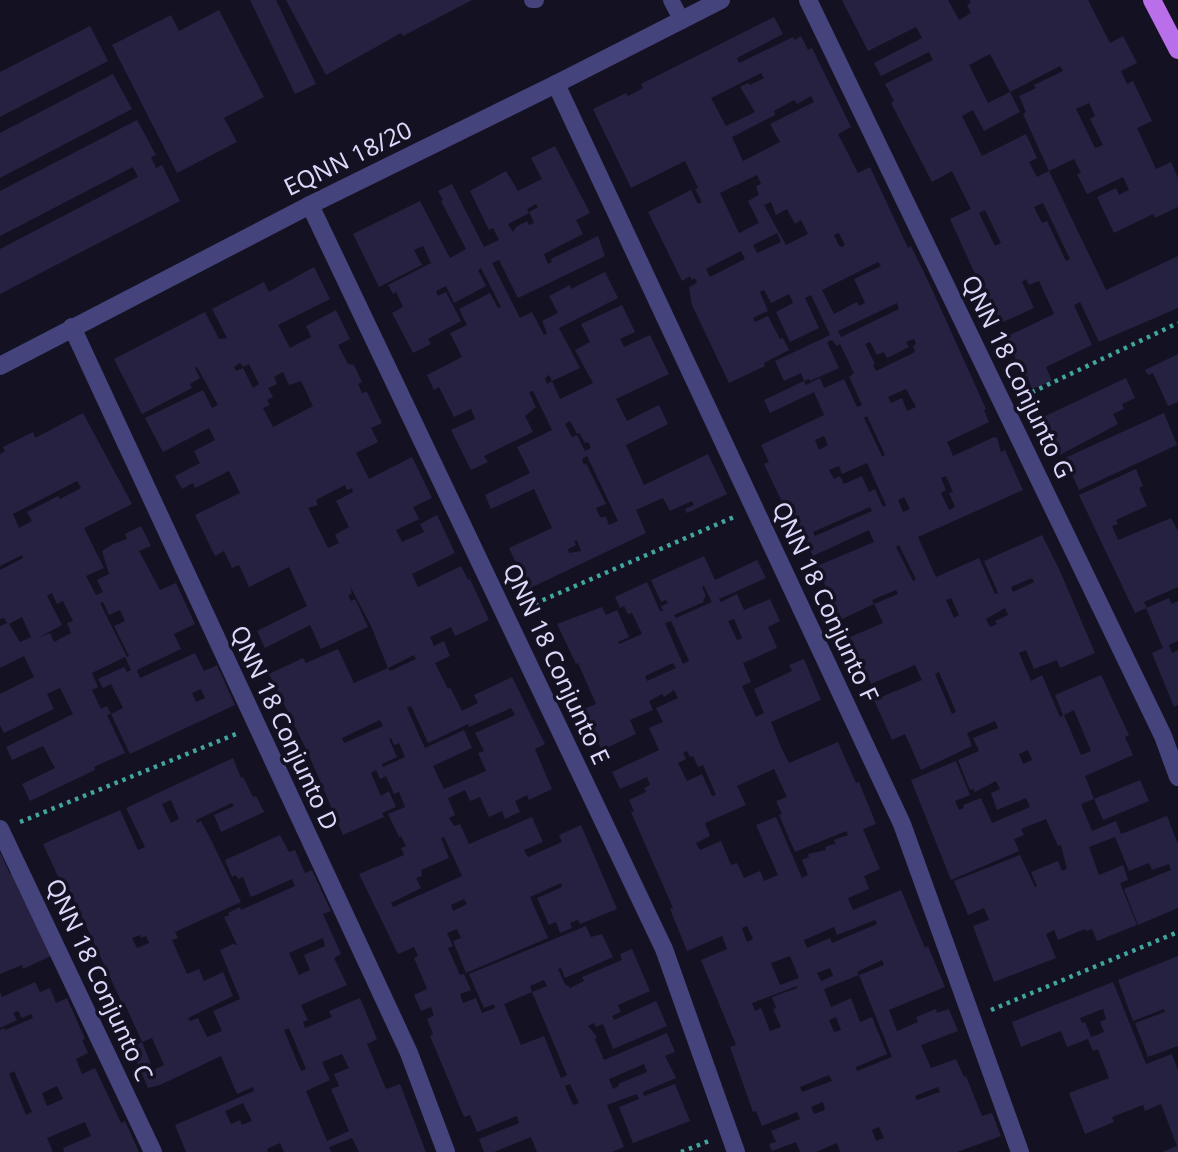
<svg xmlns="http://www.w3.org/2000/svg" width="1178" height="1152" font-family="'Noto Sans',sans-serif">
  <rect width="100%" height="100%" fill="#141222"/>
  <g fill="#262041" fill-rule="evenodd">
    <polygon points="250,0 276,0 316,84 295,94"/>
    <polygon points="286,0 472,0 403,36 401,33 326,75"/>
    <path d="M842 0H948L959 20 971 13 967 5 971 2 969 0H1088L1110 43 1123 36 1137 63 1121 71 1127 84 1133 81 1152 121 1137 128 1156 169 1171 162 1178 178V207L1155 218 1153 214 1114 233 1097 197 1116 188 1119 195 1129 190 1123 177 1087 194 1077 174 1081 173 1074 159 1049 171 1023 114 1026 112 1019 96 1036 88 1034 85 1063 71 1060 66 1010 92 1020 112 984 131 973 110 962 116 982 156 1026 134 1037 158 1029 162 1037 177 1049 171 1106 290 1178 256V308L1099 342 1080 302 1074 305 1092 345 1046 367 1052 381 1032 389 1027 376 1024 377 1006 337 1054 314 1039 281 1029 285 1026 279 1022 282 1034 308 1001 323 989 297 986 298 950 219 971 209 952 171 932 182 891 103 894 101 885 84 933 60 929 52 881 76 874 63 922 38 916 27 868 51ZM990 54 1010 92 988 103 969 65ZM1089 103 1095 116 1090 119 1103 145 1095 148 1076 109ZM1043 203 1070 259 1066 261 1047 221 1042 223 1034 207ZM985 210 1001 243 995 246 979 213Z"/>
    <polygon points="219,10 264,97 224,118 237,142 177,173 112,45 171,15 179,31"/>
    <path d="M774 17 783 34 737 58 739 63 793 37 795 40 801 36 808 50 812 48 851 127 838 134 858 173 870 167 908 248 911 246 931 287 986 409 984 410 989 422 947 442 953 456 994 437 997 438 1001 452 1005 450 1023 490 918 537 936 577 979 558 995 594 998 593 984 561 1042 535 1060 571 1095 653 1060 668 1057 660 1034 669 1026 650 1019 653 1031 681 1042 675 1060 717 1063 715 1055 695 1101 675 1129 735 1125 737 1133 755 1085 776 1094 799 1140 780 1149 801 1103 820 1094 799 1081 804 1092 831 1116 821 1121 834 1167 816 1178 844V908L1138 925 1124 889 1171 870 1169 864 1152 870 1149 863 1129 871 1115 837 1089 847 1099 875 1123 865 1128 880 1120 883 1137 925 1097 941 1092 929 1086 931 1085 929 1058 940 1054 930 1046 934 1056 958 994 982 973 926 989 920 984 908 968 915 954 881 1020 855 1035 887 1037 886 1031 872 1058 861 1062 871 1067 869 1061 845 1058 846 1046 819 1021 829 1024 835 1014 839 1019 851 951 880 911 780 956 761 970 795 955 801 959 810 964 808 963 805 981 798 992 823 1030 807 1026 798 997 810 991 793 1000 789 996 781 975 792 973 789 970 790 958 760 979 751 973 738 998 728 995 721 967 733 972 746 921 770 905 734 892 740 874 700 922 680 915 665 871 684 850 637 883 623 874 604 898 594 896 590 872 600 874 604 840 620 817 566 874 542 869 530 813 556 806 540 803 541 786 501 782 502 764 464 769 462 761 445 824 415 814 392 770 413 764 400 804 381 806 385 820 378 824 388 844 379 857 407 862 405 849 377 854 373 840 344 837 346 832 340 827 342 839 368 810 381 809 379 804 381 801 373 784 381 775 361 830 335 811 295 805 298 819 328 790 342 776 312 793 303 789 294 771 303 764 290 760 292 768 311 753 318 755 322 768 316 780 339 783 338 789 350 764 363 765 366 729 383 692 305 689 287 697 283 695 278 692 280 690 276 682 281 648 212 691 190 698 204 702 202 695 189 698 188 685 161 631 188 593 109 626 93 628 96 643 88 641 84ZM761 73 764 78 750 85 748 83 740 87 755 112 726 126 711 98ZM811 96 814 102 770 124 780 142 743 161 732 137 775 115 774 111 794 100 797 104ZM757 175 761 184 756 186 759 195 748 201 759 223 739 233 720 193ZM771 202 776 215 787 209 795 224 801 220 808 234 786 245 764 205ZM777 233 781 242 757 253 753 245ZM839 233 845 245 842 247 839 246 834 235ZM741 251 745 259 710 277 706 269ZM878 262 881 266 854 279 865 303 859 306 857 302 834 314 822 290ZM897 303 899 309 841 337 838 331ZM914 339 916 344 913 346 915 352 876 371 873 365 875 364 865 344 870 342 877 355 884 352 887 358 909 347 906 342ZM906 389 916 407 907 411 902 398 891 403 888 397ZM867 416 885 455 882 456 864 418ZM824 436 828 445 819 450 815 440ZM867 463 886 505 883 507 875 489 869 492 862 476 844 484 840 476 834 479 829 470 839 466 842 474ZM946 476 953 492 949 493 955 507 949 510 941 493 946 490 941 478ZM904 497 910 509 903 512 898 500ZM870 507 872 511 815 536 813 532ZM899 545 916 579 913 581 896 547ZM1032 578 1034 582 1013 592 1011 587ZM951 598 959 615 954 618 946 600ZM1005 608 1008 615 995 621 997 624 990 627 986 619ZM939 672 956 712 952 714 935 674ZM1074 710 1091 751 1081 755 1064 715ZM1028 750 1032 760 1023 764 1019 754Z"/>
    <polygon points="90,26 108,61 0,117 0,72"/>
    <polygon points="113,74 132,109 0,178 0,133"/>
    <polygon points="137,120 156,155 151,157 156,168 162,165 180,201 0,294 0,249 138,177 133,167 0,236 0,191"/>
    <path d="M555 146 590 213 576 220 583 234 544 254 548 264 552 262 551 259 598 236 605 256 518 298 499 260 492 263 520 318 532 312 544 335 547 333 542 321 558 313 549 296 570 285 571 289 605 272 618 298 559 328 580 368 552 381 549 375 545 378 547 384 552 381 560 399 593 383 575 350 590 342 581 324 622 305 635 332 620 339 624 347 650 335 669 374 616 399 627 421 659 405 668 424 626 445 644 485 708 454 727 494 687 513 685 509 694 505 692 501 670 511 663 498 636 510 646 533 528 589 509 548 552 528 534 489 491 509 485 495 530 473 517 447 552 430 533 391 529 392 536 407 525 416 533 432 484 456 488 462 471 470 451 430 475 419 471 409 454 417 439 387 434 390 427 375 462 357 450 333 467 325 459 309 490 293 498 308 501 307 481 268 478 270 486 286 454 303 446 286 436 291 438 296 446 292 461 321 428 339 431 344 413 353 392 313 403 307 396 292 393 294 388 285 431 263 423 246 414 250 422 265 379 287 353 234 420 201 450 258 466 249 441 201 443 200 438 191 452 184 484 247 499 240 493 228 489 230 470 191 506 171 518 191 542 179 531 158ZM536 204 538 207 529 212 534 223 529 225 527 221 516 227 513 232 508 224 529 213 527 209ZM570 421 577 434 579 433 585 443 588 442 591 448 585 451 577 435 572 437 565 424ZM587 456 618 521 609 525 606 517H600L596 508 606 504 586 463 584 465 582 459ZM577 540 581 551 569 553 568 549 576 545 574 541Z"/>
    <path d="M314 267 330 299 278 325 290 348 311 337 306 326 336 310 350 339 338 345 348 364 354 365 362 382 358 384 362 393 367 392 382 423 371 428 378 442 356 453 369 479 412 457 432 498 413 507 419 519 396 530 402 542 424 532 420 524 437 515 455 553 412 574 418 587 461 566 468 580 470 579 489 620 455 636 451 627 430 637 434 646 444 641 450 656 435 663 448 689 450 687 462 711 478 703 474 695 512 677 545 744 535 749 552 789 529 800 527 795 515 801 520 812 505 819 502 811 489 817 480 797 470 801 465 790 448 798 455 815 449 818 454 826 460 824 469 844 532 817 543 842 524 850 528 857 562 842 559 835 581 825 617 909 580 924 578 920 570 923 572 928 560 933 556 922 549 925 537 898 562 887 561 883 530 897 548 938 466 973 453 941 461 938 457 929 447 933 453 946 448 948 460 975 464 974 471 990 460 994 463 1003 476 998 482 1013 495 1008 494 1004 484 1008 469 974 586 926 591 937 602 934 613 957 565 978 561 968 558 969 566 986 568 985 570 988 584 981 582 977 622 960 620 954 632 949 650 991 618 1005 621 1012 612 1016 614 1020 656 1001 667 1026 613 1049 603 1024 596 1027 594 1023 588 1026 597 1037 595 1039 604 1060 667 1033 675 1052 665 1056 676 1078 643 1092 644 1096 675 1084 690 1121 633 1143 619 1107 639 1099 637 1094 607 1105 624 1147 612 1152H537L531 1137 494 1152H484L479 1139 519 1123 517 1116 477 1132 470 1115 464 1117 430 1036 433 1034 427 1019 434 1015 431 1007 421 1011 414 995 427 989 414 958 418 956 414 947 398 954 359 874 404 855 401 848 406 846 401 836 399 837 388 814 405 807 399 792 394 794 386 776 380 779 376 770 371 773 381 796 389 791 396 807 382 813 384 817 343 835 308 753 269 674 303 658 306 663 338 649 354 683 388 668 390 671 416 659 414 655 388 668 371 626 350 586 352 594 348 595 351 601 355 599 368 627 321 649 310 625 265 648 257 631 307 606 289 567 249 587 239 565 232 568 224 551 215 556 195 515 240 493 229 471 195 488 193 483 182 489 175 476 200 463 194 451 215 440 209 428 163 452 145 418 203 390 212 408 218 405 197 367 195 368 200 378 190 384 192 388 142 414 114 359 205 312 219 339 227 338 212 309 264 282 269 292ZM240 363 243 367 249 364 259 384 253 388 243 368 236 371 234 367ZM283 372 289 385 301 381 313 406 273 427 263 408 270 405 267 400 273 397 268 388 277 384 274 377ZM345 485 347 490 352 488 353 492 336 501 349 527 335 535 339 543 328 548 308 508 318 505 316 500ZM411 706 428 743 468 724 469 727 511 708 515 715 475 733 484 751 478 753 486 771 444 789 433 766 472 748 464 730 425 748 407 708ZM380 720 383 726 344 743 342 738ZM391 738 394 745 399 743 405 757 383 767 382 764 397 757 389 739ZM444 837 462 876 393 907 391 903 421 888 416 878 422 876 421 870 449 858 441 838ZM464 899 467 904 453 911 451 905ZM544 980 547 986 532 992 567 1075 561 1078 544 1036 521 1045 504 1004 532 992 530 986ZM644 1064 647 1072 618 1084 619 1086 613 1089 609 1079ZM570 1084 579 1103 573 1105 565 1086Z"/>
    <polygon points="1178,354 1178,402 1168,406 1153,373 1148,375 1145,370"/>
    <polygon points="1126,378 1135,398 1122,404 1124,409 1113,414 1118,424 1060,455 1043,417"/>
    <path d="M83 413 132 504 84 528 104 568 86 576 96 595 103 592 97 580 109 574 102 551 113 544 127 539 125 534 141 526 151 546 139 551 160 590 176 583 195 624 174 634 181 649 137 670 140 678 195 653 204 671 217 665 235 705 130 754 111 714 123 708 111 684 103 688 98 679 124 667 127 672 131 670 125 657 92 673 98 687 92 690 101 709 107 706 111 714 107 715 125 753 94 767 95 770 30 801 22 784 55 768 43 746 12 760 6 747 73 714 60 688 47 694 54 709 4 733 0 725V694L34 677 24 656 0 668V626L7 623 4 618 0 619V570L23 558 22 555 0 566V454L5 451 3 447 33 432 35 438ZM77 481 81 488 60 499 58 496 27 512 32 521 19 528 13 514ZM52 593 57 604 63 601 73 621 67 623 71 633 54 642 50 633 36 639 62 625 47 596ZM103 602 109 615 120 610 125 621 114 626 129 656 127 657 100 603ZM22 617 31 637 20 642 9 624ZM201 689 205 698 196 702 192 693Z"/>
    <polygon points="1164,413 1177,445 1079,490 1065,458"/>
    <polygon points="1136,469 1143,486 1139,488 1147,506 1116,520 1118,524 1112,526 1118,540 1171,518 1178,531 1178,587 1144,602 1147,608 1135,613 1079,495"/>
    <path d="M704 556 715 580 757 560 766 578 719 599 721 602 737 594 744 610 770 599 780 621 768 627 777 648 743 663 751 682 742 686 756 717 764 713 754 689 792 671 789 665 804 659 821 700 771 722 781 747 789 763 838 742 856 783 859 782 876 824 863 829 880 869 864 876 869 889 848 898 851 906 853 910 901 890 925 948 928 946 945 987 889 1010 897 1031 918 1022 916 1017 936 1009 937 1013 949 1009 958 1031 921 1045 931 1068 956 1059 964 1077 966 1076 982 1116 992 1113 1001 1136 957 1152H840L837 1143 816 1152H800L796 1142 772 1151 769 1144 776 1142 771 1131 800 1119 797 1112 762 1126 756 1111 753 1112 730 1047 736 1045 701 960 727 949 722 936 687 951 670 909 673 908 631 812 634 811 629 800 646 792 644 788 650 785 647 777 620 789 612 772 659 750 649 728 663 722 656 708 678 698 674 690 664 697 662 694 649 701 653 710 630 720 636 734 602 750 582 710 596 704 578 663 576 664 557 624 602 607 606 615 617 610 629 637 618 642 619 644 642 634 632 613 628 614 624 606 620 608 615 597 647 582 660 611H663L661 606 668 603 666 600 661 602 651 580ZM704 586 712 602 676 618 674 615 704 602 703 600 706 596 702 587ZM734 619 742 638 737 640 728 621ZM671 621 689 661 683 664 665 623ZM673 663 676 668 647 681 645 676ZM687 751 690 757 693 756 698 767 703 765 716 795 712 796 702 774 687 781 678 763 686 759 683 753ZM774 769 787 797 776 801 782 814 779 815 795 852 846 831 848 835 834 840 836 846 834 844 825 847 826 850 808 854 809 857 802 860 808 875 802 878 776 817 756 825 778 875 764 881 760 871 744 878 737 863 731 865 721 841 700 850 696 843 710 836 705 823 746 805 737 786ZM875 920 877 924 832 943 830 938 807 948 804 940 834 927 837 935ZM747 926 753 939 747 942 742 928ZM790 956 799 978 780 985 771 963ZM882 960 884 965 859 975 892 1057 857 1071 856 1067 887 1054 872 1017 860 1022 851 998 831 1007 824 989 859 975 857 972ZM830 968 833 976 821 981 817 973ZM797 986V988L772 997 776 1008 773 1009 781 1027 770 1031 761 1008 755 1011 752 1003ZM836 1017 841 1030 834 1032 829 1020ZM829 1075 832 1081 802 1092 800 1087ZM938 1087 940 1092 917 1100 915 1096ZM823 1102 825 1110 814 1114 811 1107ZM879 1127 884 1138 876 1141 872 1130Z"/>
    <polygon points="1169,598 1172,604 1178,601 1178,641 1169,645 1172,653 1178,650 1178,705 1174,707 1152,653 1163,648 1146,608"/>
    <path d="M233 758 241 778 243 777 253 797 256 796 264 812 221 832 214 815 234 806 232 803 196 820 197 823 201 821 210 838 241 902 175 932 178 938 172 940 187 974 199 969 204 981 223 972 233 996 188 1018 190 1021 198 1018 207 1037 222 1031 213 1011 240 999 220 950 233 944 237 945 224 917 230 915 228 913 240 907 241 910 295 886 292 879 251 897 243 877 238 879 236 875 232 877 225 860 280 835 289 852 295 850 305 873 312 870 331 911 323 914 341 954 334 958 347 985 301 1005 308 1020 303 1022 305 1028 332 1017 329 1011 360 998 377 1039 367 1044 386 1089 400 1084 426 1152H359L352 1138 329 1147 331 1152H284L280 1143 267 1149 268 1152H186L175 1125 254 1091 253 1087 237 1094 221 1056 160 1085 148 1088 131 1048 142 1042 124 1002 122 1003 66 883 62 885 43 844 120 810 138 850 145 847 126 808ZM171 800 179 819 171 823 162 804ZM140 935 141 938 146 936 149 943 137 948 132 938ZM323 938 325 946 304 955 310 970 299 975 289 953ZM289 1028 306 1069 301 1071 284 1030ZM152 1038 164 1065 153 1070 142 1042ZM342 1054 349 1068 334 1074 339 1086 331 1089 349 1131 327 1141 306 1091 330 1080 322 1062ZM243 1103 252 1121 242 1125 240 1120 231 1124 225 1111Z"/>
    <polygon points="0,852 10,874 14,872 53,955 23,969 22,965 0,974"/>
    <polygon points="1178,956 1178,1046 1148,1057 1135,1023 1165,1012 1164,1009 1133,1021 1118,980"/>
    <path d="M35 982 40 992 50 988 56 1003 67 998 85 1039 82 1040 88 1053 76 1059 82 1074 95 1068 121 1123 125 1121 139 1152H64L63 1148 91 1136 85 1122 47 1138 53 1152H0V1030L4 1028 5 1030 33 1018 31 1014 22 1018 18 1011 13 1013 17 1020 0 1028V992L2 997ZM14 1071 32 1112 26 1115 9 1074ZM57 1086 63 1099 47 1106 42 1093Z"/>
    <path d="M1113 982 1146 1064 1172 1054 1178 1070V1152H1162L1177 1146 1161 1104 1145 1111 1143 1105 1112 1117 1114 1122 1085 1134 1069 1093 1109 1078 1098 1049 1093 1051 1088 1039 1067 1047 1061 1031 1021 1047 1012 1022ZM1103 1009 1106 1019 1100 1022 1104 1032 1091 1037 1085 1022 1082 1023 1080 1018Z"/>
  </g>
  <g fill="none" stroke-linecap="round" stroke-linejoin="round">
    <g stroke="#40a69e" stroke-width="4.5" stroke-dasharray="3.5 5" stroke-linecap="butt">
      <polyline points="1024,396 1178,323"/>
      <polyline points="527,607 734,517"/>
      <polyline points="20,822 236,734"/>
      <polyline points="991,1010 1178,932"/>
      <polyline points="681,1152 709,1141"/>
    </g>
    <g stroke="#44437b" stroke-width="16">
      <polyline points="532,0 536,0"/>
      <polyline points="671,0 682,21"/>
    </g>
    <g stroke="#44437b" stroke-width="18">
      <polyline points="808,0 1163,736 1178,777"/>
      <polyline points="556,84 902,824 1020,1152"/>
      <polyline points="310,205 664,949 736,1152"/>
      <polyline points="72,327 409,1053 446,1152"/>
      <polyline points="0,366 310,205 556,84 721,0"/>
      <polyline points="0,829 153,1152"/>
    </g>
    <polyline stroke="#b96fea" stroke-width="18" points="1152,0 1178,50"/>
  </g>
  <g text-anchor="middle" stroke-width="7" stroke-linejoin="round" paint-order="stroke">
    <g font-size="24" fill="#dbd8f9" stroke="#141222">
      <text transform="translate(348 159) rotate(-26)" y="8">EQNN 18/20</text>
      <text transform="translate(1017 377) rotate(64)" y="8">QNN 18 Conjunto G</text>
      <text transform="translate(825 602) rotate(65)" y="8">QNN 18 Conjunto F</text>
      <text transform="translate(556 664) rotate(65)" y="8">QNN 18 Conjunto E</text>
      <text transform="translate(284 728) rotate(65)" y="8">QNN 18 Conjunto D</text>
      <text transform="translate(99 980) rotate(65)" y="8">QNN 18 Conjunto C</text>
    </g>
  </g>
</svg>
